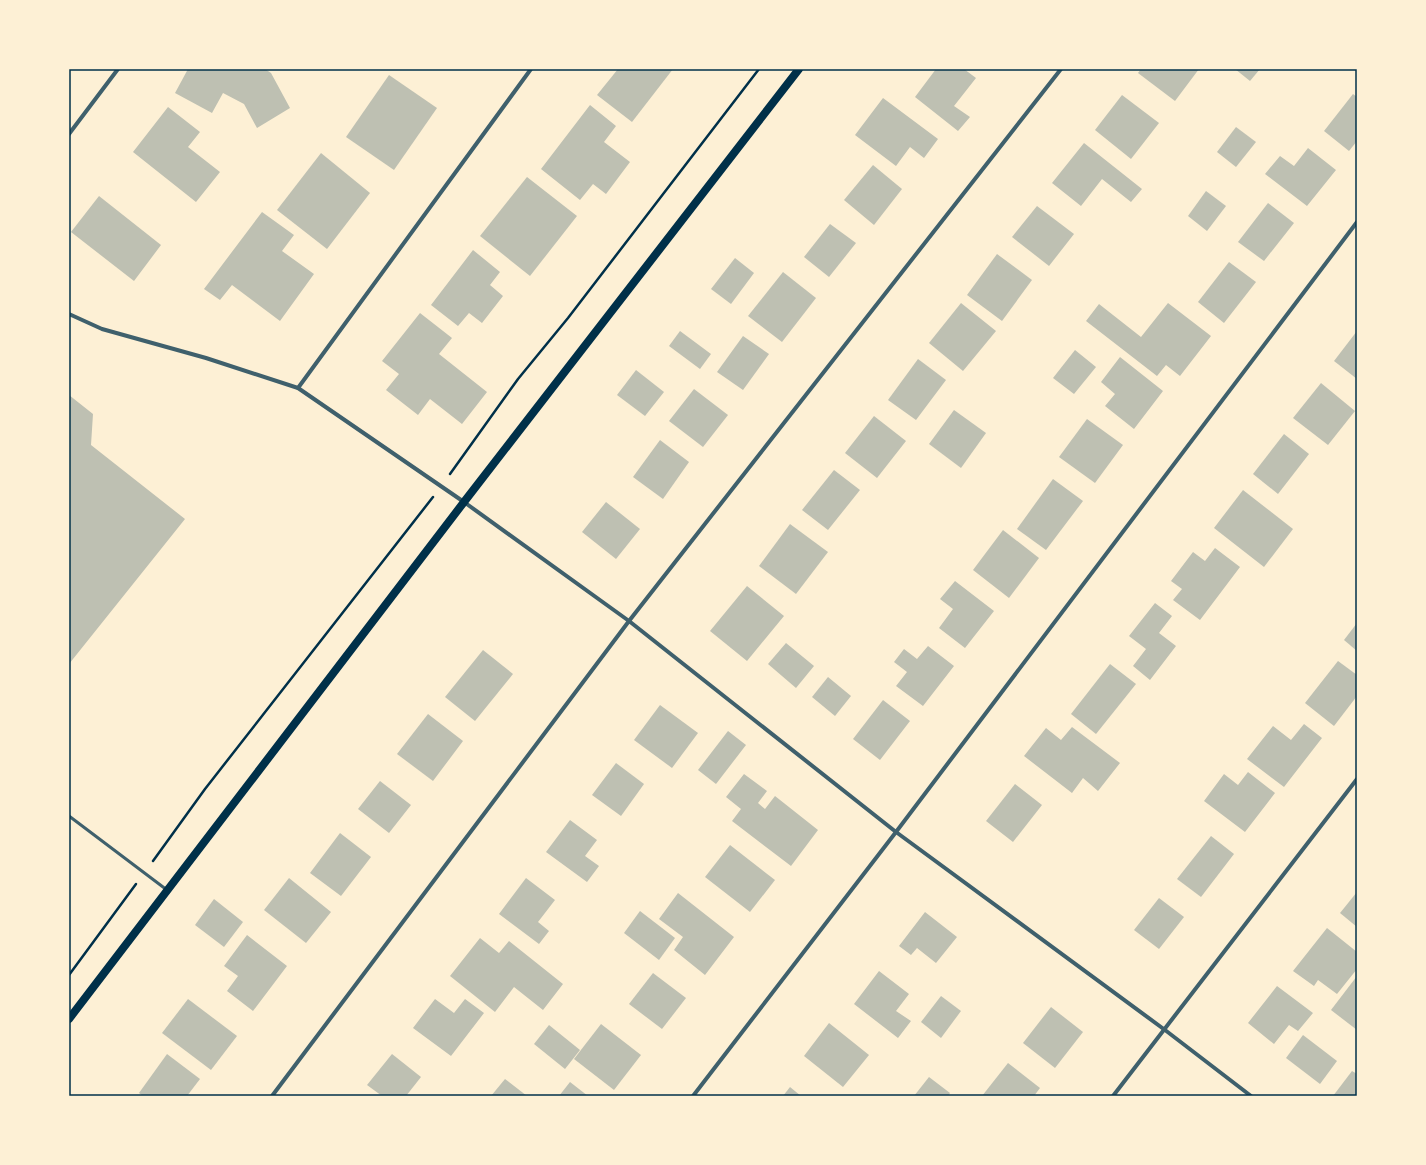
<svg xmlns="http://www.w3.org/2000/svg" width="1426" height="1165" font-family="'Fira Sans Condensed',sans-serif">
  <rect width="100%" height="100%" fill="#fdf0d5"/>
  <g fill="#bec0b2">
    <polygon points="188,69 265,69 271,73 290,108 257,128 244,104 223,93 212,113 175,93"/>
    <polygon points="618,69 673,69 632,122 597,95"/>
    <polygon points="936,69 964,69 976,78 954,106 970,117 958,131 915,97"/>
    <polygon points="1141,69 1199,69 1175,101 1138,73"/>
    <polygon points="1235,69 1260,69 1250,81"/>
    <polygon points="389,75 437,108 394,170 346,137"/>
    <polygon points="1353,94 1357,97 1357,141 1349,151 1324,131"/>
    <polygon points="1122,95 1159,123 1131,159 1095,130"/>
    <polygon points="883,98 938,139 924,158 910,147 896,166 855,135"/>
    <polygon points="590,105 616,126 604,142 630,162 606,194 593,184 580,200 541,169"/>
    <polygon points="168,107 200,132 188,147 220,172 196,202 133,152"/>
    <polygon points="1236,127 1256,142 1236,167 1217,152"/>
    <polygon points="1084,143 1142,189 1131,202 1102,179 1081,206 1052,183"/>
    <polygon points="1308,148 1336,170 1307,206 1265,174 1280,156 1294,166"/>
    <polygon points="321,153 370,193 327,249 277,210"/>
    <polygon points="873,165 902,189 874,225 844,200"/>
    <polygon points="527,177 577,216 530,276 480,236"/>
    <polygon points="1206,191 1226,206 1207,231 1188,216"/>
    <polygon points="99,196 161,245 134,281 71,232"/>
    <polygon points="1268,203 1294,223 1264,261 1238,242"/>
    <polygon points="1037,206 1074,234 1049,266 1012,237"/>
    <polygon points="262,212 294,235 282,251 314,274 280,321 232,285 220,300 204,289"/>
    <polygon points="830,224 856,243 829,277 804,257"/>
    <polygon points="473,250 500,272 490,285 503,296 482,323 469,313 458,326 431,305"/>
    <polygon points="997,254 1032,280 1002,321 967,295"/>
    <polygon points="735,258 754,273 731,304 711,289"/>
    <polygon points="1229,262 1256,282 1224,323 1198,302"/>
    <polygon points="783,272 816,298 782,342 748,316"/>
    <polygon points="961,303 996,331 963,371 929,343"/>
    <polygon points="1168,303 1211,336 1180,376 1166,365 1157,376 1086,321 1099,304 1141,337"/>
    <polygon points="420,313 452,338 439,354 487,392 462,424 430,399 418,415 386,390 399,374 382,361"/>
    <polygon points="680,331 711,354 700,369 669,346"/>
    <polygon points="1357,331 1357,379 1334,361"/>
    <polygon points="743,336 769,354 743,390 717,372"/>
    <polygon points="1075,350 1096,367 1074,394 1053,378"/>
    <polygon points="1120,357 1163,391 1134,429 1105,406 1115,394 1101,382"/>
    <polygon points="918,359 946,380 916,420 888,400"/>
    <polygon points="636,370 664,392 645,416 617,395"/>
    <polygon points="1321,383 1355,411 1328,445 1293,418"/>
    <polygon points="694,389 728,415 703,447 669,421"/>
    <polygon points="69,395 93,414 91,445 185,519 69,664"/>
    <polygon points="954,410 986,433 961,468 929,444"/>
    <polygon points="874,416 906,441 877,478 845,453"/>
    <polygon points="1087,419 1123,445 1095,483 1059,457"/>
    <polygon points="1284,434 1309,454 1278,494 1253,474"/>
    <polygon points="660,440 689,462 663,499 633,477"/>
    <polygon points="834,470 860,490 828,530 802,510"/>
    <polygon points="1053,479 1083,501 1046,550 1017,529"/>
    <polygon points="1243,490 1293,529 1264,567 1214,528"/>
    <polygon points="606,502 640,529 616,559 582,532"/>
    <polygon points="790,524 828,552 796,594 759,566"/>
    <polygon points="1003,530 1039,558 1009,598 973,570"/>
    <polygon points="1215,548 1240,567 1200,620 1173,600 1182,589 1171,581 1193,552 1205,561"/>
    <polygon points="955,581 994,611 965,648 939,628 953,609 940,599"/>
    <polygon points="747,586 784,616 747,661 710,631"/>
    <polygon points="1155,603 1172,616 1159,633 1176,646 1150,680 1133,666 1146,649 1129,636"/>
    <polygon points="1357,623 1357,651 1344,640"/>
    <polygon points="786,643 814,666 796,688 768,664"/>
    <polygon points="928,646 954,666 923,706 896,686 907,672 894,662 904,649 917,659"/>
    <polygon points="483,650 513,674 475,721 445,697"/>
    <polygon points="1338,661 1357,675 1357,696 1334,726 1305,703"/>
    <polygon points="1110,664 1136,684 1096,734 1071,714"/>
    <polygon points="828,677 851,696 835,716 812,697"/>
    <polygon points="883,700 910,721 880,760 853,739"/>
    <polygon points="660,705 698,733 672,768 634,740"/>
    <polygon points="428,714 463,741 433,781 397,754"/>
    <polygon points="1304,724 1322,738 1284,787 1247,759 1273,726 1291,740"/>
    <polygon points="1072,727 1120,763 1098,791 1083,778 1072,793 1024,756 1046,728 1061,740"/>
    <polygon points="728,731 746,745 716,784 698,770"/>
    <polygon points="616,763 644,784 621,816 592,795"/>
    <polygon points="1248,772 1275,793 1245,832 1204,801 1224,774 1238,785"/>
    <polygon points="744,774 767,791 758,803 765,809 775,796 818,830 791,866 732,821 741,809 726,797"/>
    <polygon points="380,781 411,805 389,833 358,809"/>
    <polygon points="1015,784 1042,805 1013,842 986,821"/>
    <polygon points="570,820 597,840 585,856 599,866 587,882 546,852"/>
    <polygon points="340,833 371,857 341,896 310,873"/>
    <polygon points="1211,836 1234,854 1201,897 1177,879"/>
    <polygon points="730,845 775,880 750,912 705,877"/>
    <polygon points="289,878 331,912 306,943 264,910"/>
    <polygon points="526,878 555,900 538,922 549,931 539,944 499,914"/>
    <polygon points="1357,892 1357,927 1340,913"/>
    <polygon points="678,893 734,937 705,975 674,950 683,937 659,919"/>
    <polygon points="1159,898 1184,917 1159,949 1134,930"/>
    <polygon points="214,899 243,922 224,947 195,925"/>
    <polygon points="640,911 675,938 659,960 624,933"/>
    <polygon points="925,912 957,937 936,963 917,948 911,955 899,946"/>
    <polygon points="1327,928 1357,952 1357,969 1337,994 1318,980 1314,986 1293,971"/>
    <polygon points="247,935 287,966 253,1011 227,991 238,976 224,966"/>
    <polygon points="480,938 499,953 509,941 563,984 543,1010 514,987 495,1012 450,976"/>
    <polygon points="879,971 909,994 896,1011 911,1021 898,1038 854,1004"/>
    <polygon points="653,973 686,998 662,1029 629,1004"/>
    <polygon points="1357,976 1357,1030 1331,1010"/>
    <polygon points="1277,986 1313,1013 1298,1031 1289,1025 1274,1044 1248,1023"/>
    <polygon points="941,996 961,1011 941,1038 921,1022"/>
    <polygon points="188,999 237,1036 211,1070 162,1033"/>
    <polygon points="435,999 454,1013 465,999 484,1013 451,1056 413,1028"/>
    <polygon points="1051,1007 1083,1032 1055,1068 1023,1043"/>
    <polygon points="829,1023 869,1055 843,1087 804,1056"/>
    <polygon points="601,1024 641,1055 614,1090 574,1059"/>
    <polygon points="549,1025 580,1050 565,1069 534,1044"/>
    <polygon points="1303,1035 1337,1061 1320,1084 1286,1058"/>
    <polygon points="167,1054 200,1079 187,1096 143,1096 139,1093"/>
    <polygon points="392,1054 421,1077 406,1096 382,1096 367,1085"/>
    <polygon points="1008,1063 1040,1088 1034,1096 982,1096"/>
    <polygon points="1352,1071 1357,1074 1357,1096 1333,1096"/>
    <polygon points="929,1077 950,1093 948,1096 914,1096"/>
    <polygon points="505,1079 527,1096 491,1096"/>
    <polygon points="570,1082 588,1096 559,1096"/>
    <polygon points="790,1087 801,1096 783,1096"/>
  </g>
  <g fill="none" stroke-linecap="round" stroke-linejoin="round">
    <g stroke="#003049" stroke-width="2.5">
      <polyline points="450,474 518,379 568,318 759,69"/>
      <polyline points="153,861 205,789 433,497"/>
      <polyline points="69,975 136,884"/>
    </g>
    <polyline stroke="#3f606c" stroke-width="3" points="69,816 167,890"/>
    <g stroke="#3f606c" stroke-width="4">
      <polyline points="69,134 118,69"/>
      <polyline points="69,314 102,329 206,358 298,388 464,502 629,621 896,832 1165,1030 1251,1096"/>
      <polyline points="298,388 531,69"/>
      <polyline points="272,1096 629,621 1061,69"/>
      <polyline points="693,1096 896,832 1357,222"/>
      <polyline points="1113,1096 1357,779"/>
    </g>
    <polyline stroke="#003049" stroke-width="8" points="69,1019 464,502 799,69"/>
  </g>
  <rect width="1426" height="1165" fill="none" stroke="#fdf0d5" stroke-width="140"/>
  <rect x="70" y="70" width="1286" height="1025" fill="none" stroke="#003049" stroke-width="1.5"/>
</svg>
